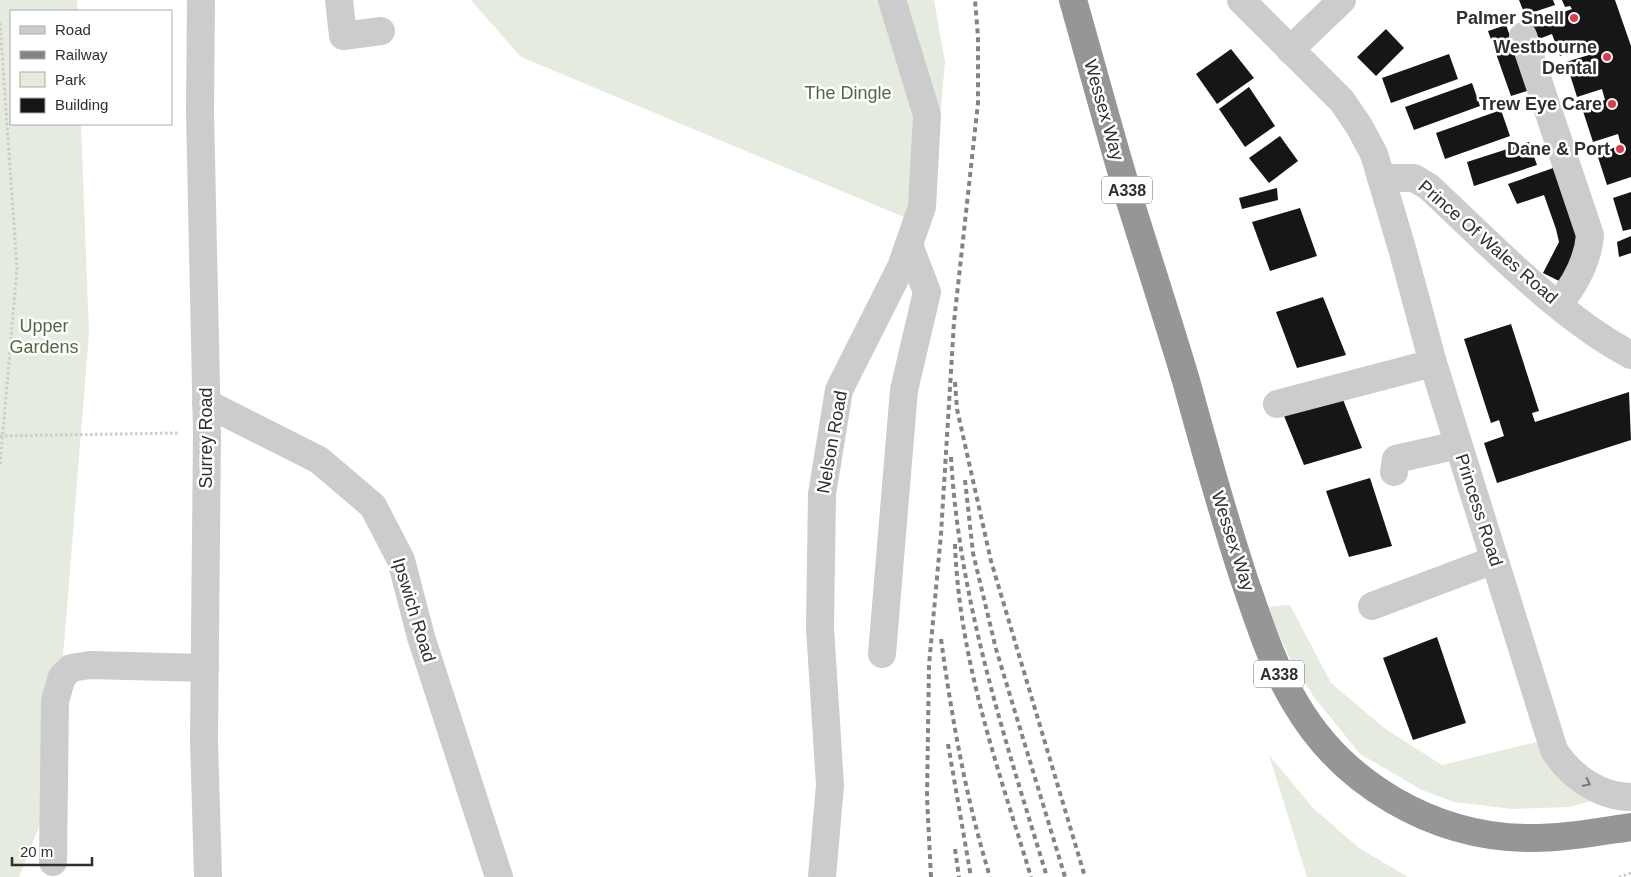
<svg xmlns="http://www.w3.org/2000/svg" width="1631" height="877" font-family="Arial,sans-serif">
  <rect width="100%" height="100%" fill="#fff"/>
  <g fill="#e5ebde">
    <polygon points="0,0 77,0 78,11 11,11 11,124 81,124 89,333 52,794 19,877 0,877"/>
    <polygon points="471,0 934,0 945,62 930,228 521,57"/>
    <polygon points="1290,605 1331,683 1384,728 1442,765 1536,742 1543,746 1595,800 1570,807 1513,809 1454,802 1422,790 1360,754 1314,697 1291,661 1266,607"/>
    <polygon points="1269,755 1313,808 1359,848 1408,877 1307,877"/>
  </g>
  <g fill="#161616">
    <polygon points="1519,0 1553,0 1555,5 1525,15"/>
    <polygon points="1562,0 1615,0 1631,46 1631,177 1607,185 1597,154 1621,145 1618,134 1593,142 1582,108 1605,100 1602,89 1577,97 1566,62 1592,54 1589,46 1560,56 1552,34 1536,40 1530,24 1572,9 1570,6 1565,7"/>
    <polygon points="1506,25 1530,90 1511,96 1488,31"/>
    <polygon points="1386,29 1404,48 1376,76 1357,57"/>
    <polygon points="1231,49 1254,78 1217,104 1196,74"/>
    <polygon points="1449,54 1458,79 1391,103 1382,78"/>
    <polygon points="1472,83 1480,106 1414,130 1405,107"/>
    <polygon points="1249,87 1275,126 1245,147 1219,109"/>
    <polygon points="1501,110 1510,136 1445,159 1436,133"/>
    <polygon points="1280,136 1298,161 1269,183 1249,158"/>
    <polygon points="1529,142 1537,165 1474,186 1467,162"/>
    <polygon points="1556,167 1584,243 1565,284 1543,273 1559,242 1556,229 1544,195 1517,204 1508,184"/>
    <polygon points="1277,188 1278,200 1242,209 1239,198"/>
    <polygon points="1631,192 1631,229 1623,231 1613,198"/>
    <polygon points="1300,208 1317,256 1270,271 1252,222"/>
    <polygon points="1631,236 1631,253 1619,257 1617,242"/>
    <polygon points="1323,297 1346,355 1297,368 1276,312"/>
    <polygon points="1511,324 1539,411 1532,413 1535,422 1629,392 1631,440 1497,483 1484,443 1504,436 1499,420 1491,423 1464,339"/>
    <polygon points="1342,397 1362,448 1304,465 1284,416"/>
    <polygon points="1370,478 1392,546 1349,557 1326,491"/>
    <polygon points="1437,637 1466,723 1413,740 1383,658"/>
  </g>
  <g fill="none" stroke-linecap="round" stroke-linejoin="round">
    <g stroke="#ccc" stroke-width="3" stroke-dasharray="2.5 2.5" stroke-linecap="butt">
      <polyline points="0,23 17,268 0,466"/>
      <polyline points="0,436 179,433"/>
      <polyline points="1619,877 1631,873"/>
    </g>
    <g stroke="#ccc" stroke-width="28">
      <polyline points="201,0 200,112 207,433 204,740 208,877"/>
      <polyline points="339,0 343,36 381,31"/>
      <path d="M1241 0 1342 101 1359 126 1374 154 1403 252 1433 363 1554 750C1570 776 1600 797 1631 797"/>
      <path d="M1523 36 1590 235C1588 261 1575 284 1559 304"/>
      <polyline points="1290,50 1342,0"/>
      <path d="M1381 178H1414L1429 187C1489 243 1559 317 1631 355"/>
      <polyline points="206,403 319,460 373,506 401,560 421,637 499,877"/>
      <polyline points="1277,404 1433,363"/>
      <polyline points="1394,472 1396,459 1458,445"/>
      <polyline points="1372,606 1494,560"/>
      <polyline points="882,654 904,390 927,292 909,245"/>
      <polyline points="53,862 55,701 62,677 71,668 90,665 205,668"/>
      <polyline points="822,877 830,785 820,628 822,494 839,390 901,267 922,207 927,115 892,0"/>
    </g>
    <path stroke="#969696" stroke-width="28" d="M1073 0C1092 67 1110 134 1130 201 1149 262 1169 323 1187 384 1205 450 1223 515 1244 579 1259 622 1272 665 1296 704 1343 784 1432 836 1525 838 1560 839 1596 832 1631 827"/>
    <g stroke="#848484" stroke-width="4" stroke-dasharray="5 4" stroke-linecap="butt">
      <polyline points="955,382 957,409 991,561 1085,877"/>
      <path d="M951 457C959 601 1005 739 1047 877"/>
      <polyline points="965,480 973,553 996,649 1065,877"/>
      <path d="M955 544C959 660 998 768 1031 877"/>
      <path d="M941 639C952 719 966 799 990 877"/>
      <polyline points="948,744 971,877"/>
      <polyline points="955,849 959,877"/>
      <polyline points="931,877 927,798 929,665 941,534 954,322 978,103 978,37 975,0"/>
    </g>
  </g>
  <defs><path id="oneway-chevron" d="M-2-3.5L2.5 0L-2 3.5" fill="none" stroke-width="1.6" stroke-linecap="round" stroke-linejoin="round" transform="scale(1.25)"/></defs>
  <use stroke="#767676" href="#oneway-chevron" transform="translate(1587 783) rotate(26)"/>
  <g fill="#d93d4a" stroke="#fff" stroke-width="2">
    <circle cx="1574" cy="18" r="5"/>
    <circle cx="1607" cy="57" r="5"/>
    <circle cx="1612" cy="104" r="5"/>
    <circle cx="1620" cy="149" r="5"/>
  </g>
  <g text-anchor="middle" stroke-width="5" stroke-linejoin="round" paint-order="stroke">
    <g fill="#fff" stroke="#6d6d6d" stroke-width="1">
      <rect x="1102" y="176.5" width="50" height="27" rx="4"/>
      <rect x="1254" y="660.5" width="50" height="27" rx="4"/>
    </g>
    <g font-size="16" font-weight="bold" fill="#2f2f2f">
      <text x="1127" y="196">A338</text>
      <text x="1279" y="680">A338</text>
    </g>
    <g font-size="18" font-weight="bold" fill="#2f2f2f" stroke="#fff" text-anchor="end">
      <text x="1564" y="24">Palmer Snell</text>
      <text x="1597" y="53">Westbourne<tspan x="1597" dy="21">Dental</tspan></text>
      <text x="1602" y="110">Trew Eye Care</text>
      <text x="1610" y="155">Dane &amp; Port</text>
    </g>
    <g font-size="18" fill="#52683f" stroke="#fff">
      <text x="848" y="99">The Dingle</text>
      <text x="44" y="332">Upper<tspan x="44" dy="21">Gardens</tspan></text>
    </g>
    <g font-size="18" fill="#2f2f2f" stroke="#fff">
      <text transform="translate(1104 110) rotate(74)" y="6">Wessex Way</text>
      <text transform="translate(1488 242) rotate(41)" y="6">Prince Of Wales Road</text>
      <text transform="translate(206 438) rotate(-90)" y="6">Surrey Road</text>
      <text transform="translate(832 442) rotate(-80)" y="6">Nelson Road</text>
      <text transform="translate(1479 510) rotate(72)" y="6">Princess Road</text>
      <text transform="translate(1233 541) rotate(72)" y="6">Wessex Way</text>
      <text transform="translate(414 610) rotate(73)" y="6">Ipswich Road</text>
    </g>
  </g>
  <rect x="10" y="10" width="162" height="115" fill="#ffffff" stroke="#acacac"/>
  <rect x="20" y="26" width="25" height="8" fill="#cccccc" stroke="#acacac"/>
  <text x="55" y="35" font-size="15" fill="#2f2f2f">Road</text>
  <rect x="20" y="51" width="25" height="8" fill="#848484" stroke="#acacac"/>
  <text x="55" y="60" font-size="15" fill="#2f2f2f">Railway</text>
  <rect x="20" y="72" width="25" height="15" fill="#e5ebde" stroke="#acacac"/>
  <text x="55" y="85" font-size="15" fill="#2f2f2f">Park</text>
  <rect x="20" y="98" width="25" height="15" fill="#161616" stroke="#acacac"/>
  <text x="55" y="110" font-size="15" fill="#2f2f2f">Building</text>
  <path d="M12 857v8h80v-8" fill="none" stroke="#2f2f2f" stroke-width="2.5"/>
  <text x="20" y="857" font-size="15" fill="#2f2f2f" stroke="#ffffff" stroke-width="4" paint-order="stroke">20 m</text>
</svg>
